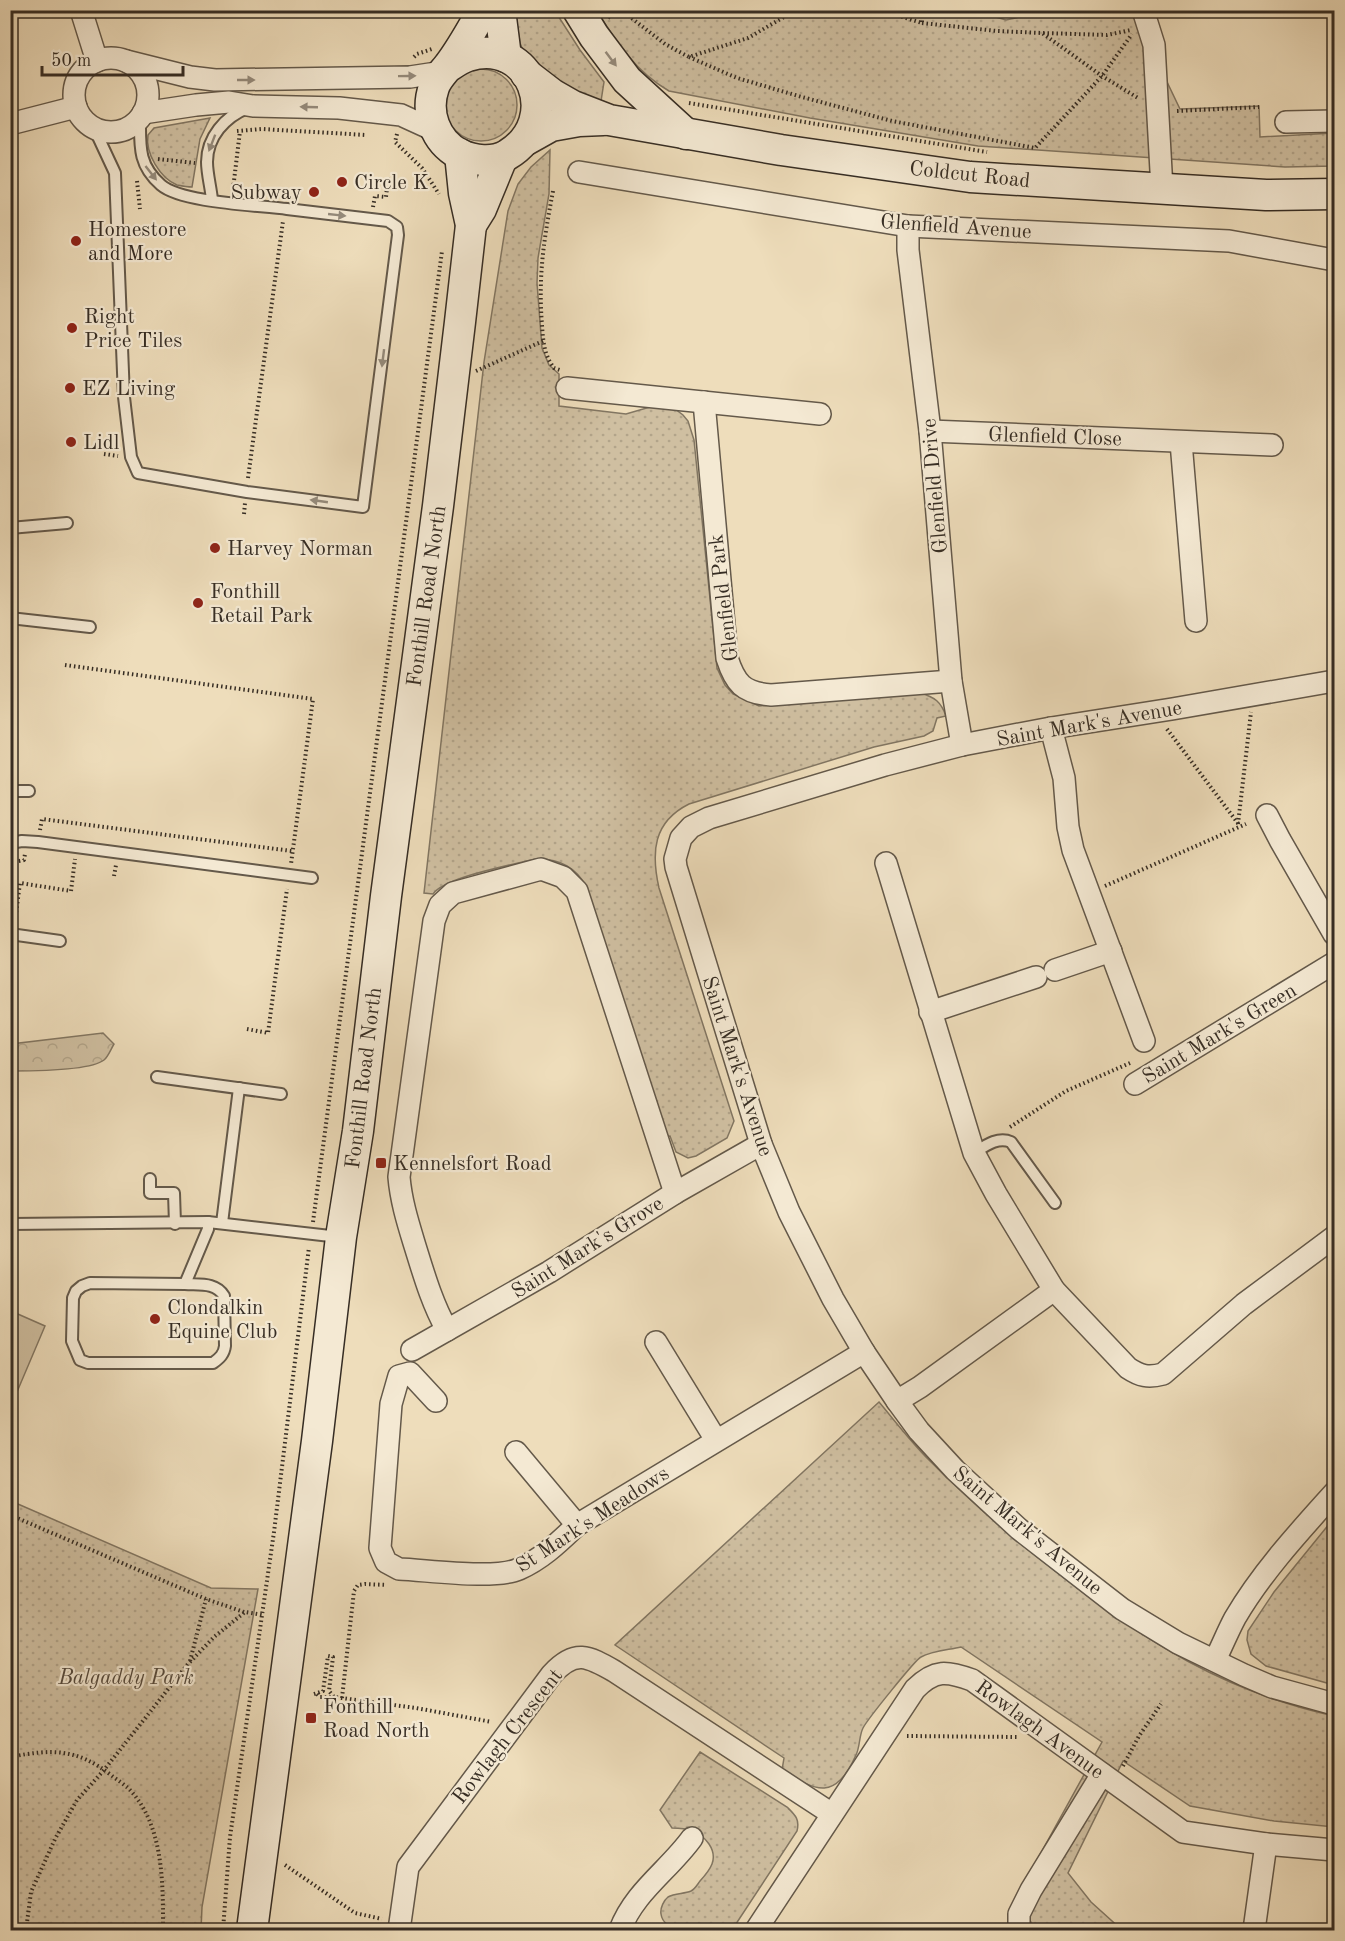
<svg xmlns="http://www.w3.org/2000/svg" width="1345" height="1941" font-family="'Old Standard TT',serif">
  <defs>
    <pattern id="grass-dots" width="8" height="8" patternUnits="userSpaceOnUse" patternTransform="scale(1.5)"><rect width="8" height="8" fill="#cfbfa1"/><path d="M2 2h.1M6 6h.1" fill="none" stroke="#b2a48a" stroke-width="1.8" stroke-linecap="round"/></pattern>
    <pattern id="forest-crowns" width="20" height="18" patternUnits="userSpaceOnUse" patternTransform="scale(1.5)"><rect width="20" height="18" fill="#cfbfa1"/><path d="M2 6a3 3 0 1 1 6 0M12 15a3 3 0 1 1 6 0" fill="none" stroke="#b2a48a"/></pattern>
  </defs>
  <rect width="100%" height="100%" fill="#edb"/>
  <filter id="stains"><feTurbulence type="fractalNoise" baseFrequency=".00333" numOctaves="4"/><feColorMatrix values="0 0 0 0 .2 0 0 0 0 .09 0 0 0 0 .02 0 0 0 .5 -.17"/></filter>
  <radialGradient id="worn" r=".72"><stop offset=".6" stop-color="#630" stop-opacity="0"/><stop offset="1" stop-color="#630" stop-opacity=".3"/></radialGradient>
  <g fill="url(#grass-dots)" stroke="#827662" stroke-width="1.5">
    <path d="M971 10 1006 20 1048 11H1133L1180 109 1259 106 1260 137 1334 133V166L1285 167 978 146 810 118 669 91C636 72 616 42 597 11Z"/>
    <polygon points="515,11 555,11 580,50 604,82 601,101 562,88 526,58 520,43"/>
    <circle cx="481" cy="105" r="36"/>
    <path d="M210 118 200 139 192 187C188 187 182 186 177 185 160 178 145 153 148 135L154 128Z"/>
    <path d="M550 150 549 194 538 258 537 283 542 348 549 365 559 374V406L626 414 650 407 675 409 683 415 688 421 694 440 717 668 725 685 733 694 759 706 920 693C935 697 941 702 946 716L937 718 933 731 924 736 874 747 689 804C653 822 651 852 659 888L734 1121 727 1138 696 1156 688 1158 676 1152 670 1136 662 1137 586 886C575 866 557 858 535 859 512 865 445 877 433 894L424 893 484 362 508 211 518 184 531 167Z"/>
    <path d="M879 1402C895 1421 911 1442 929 1460 970 1501 1013 1539 1059 1574 1145 1642 1226 1692 1334 1716V1827L1274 1821 1190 1806 1123 1761 1068 1873 1091 1902 1122 1930H1040L1033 1925 1015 1900 1102 1742 961 1647C948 1650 932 1651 921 1657 915 1660 867 1720 863 1728 859 1736 860 1747 856 1755 835 1801 817 1792 782 1770L784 1758 615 1645Z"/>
    <polygon points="11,1501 211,1588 258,1589 202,1907 201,1930 11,1930"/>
    <polygon points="1334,1518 1334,1685 1266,1666 1251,1654 1247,1640 1248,1631 1274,1592"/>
    <path d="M700 1752 787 1807C795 1815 800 1819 797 1831L732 1930C715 1930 664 1938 661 1914 660 1908 664 1900 668 1897 675 1893 684 1894 691 1891 695 1889 697 1885 700 1881 710 1870 719 1859 709 1844 700 1831 687 1828 672 1828L660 1810Z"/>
  </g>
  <path fill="url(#forest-crowns)" stroke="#827662" stroke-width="1.5" d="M103 1033 114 1044C111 1049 108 1057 104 1060 90 1071 30 1071 11 1071V1044Z"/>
  <polygon fill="#cfbfa1" stroke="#827662" stroke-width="1.5" points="11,1311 45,1326 11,1406"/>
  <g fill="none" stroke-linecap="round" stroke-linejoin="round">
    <g stroke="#64594a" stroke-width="14">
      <g id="service">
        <path d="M94 128 115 173 124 397 131 457 138 473 247 492 363 507 398 235 397 227 388 221C354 217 320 213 287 209 258 205 182 203 161 185 138 165 140 146 140 118"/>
        <path d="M212 200C211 188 207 174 207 162 207 137 225 117 247 108"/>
        <polyline points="10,528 67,523"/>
        <polyline points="10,618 90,627"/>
        <polyline points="10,791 29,791"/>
        <polyline points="10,843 22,841 38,842 312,878"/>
        <polyline points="10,934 60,941"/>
        <polyline points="157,1077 281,1094"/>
        <path d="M974 1153C985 1146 998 1136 1011 1142L1055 1203"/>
        <polyline points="150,1179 150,1193 174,1193 175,1224"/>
        <polyline points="222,1223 239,1088"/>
        <polyline points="10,1224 208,1222 339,1237"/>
        <path d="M185 1284 90 1283 82 1286 76 1291 73 1298 72 1341 80 1360 88 1363H213C220 1358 224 1354 225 1346L224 1296C216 1282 199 1285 185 1284L208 1229V1222"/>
      </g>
    </g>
    <g stroke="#64594a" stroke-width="24">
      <g id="minor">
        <polyline points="81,10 97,61"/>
        <polyline points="1143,10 1154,45 1162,189"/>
        <circle cx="111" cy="95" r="37"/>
        <polyline points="126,61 190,77 215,80 410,77 443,72"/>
        <polyline points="143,113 196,105 229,102 253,106 339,108 401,115 436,131"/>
        <polyline points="1286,122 1334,121"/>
        <polyline points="10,124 76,107"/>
        <polyline points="579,172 908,226 1229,241 1334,260"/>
        <polyline points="908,226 908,250 930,431 951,681 962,745"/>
        <polyline points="567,388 820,414"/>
        <path d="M704 402 727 658C735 683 743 693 771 695L951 681"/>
        <polyline points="930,431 1272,445"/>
        <polyline points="1181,442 1196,621"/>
        <polyline points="1334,681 1172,709 1051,728 962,745 885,765 709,818 691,827 681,838 675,859 676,867 761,1144 789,1212 833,1299 864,1352 897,1401 919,1431 955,1470 1019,1529 1122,1609 1178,1643 1244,1675 1272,1687 1334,1704"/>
        <polyline points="1051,728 1064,778 1068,827 1073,850 1144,1041"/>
        <polyline points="1267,815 1280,840 1334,934"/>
        <path d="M886 863 974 1153 996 1194 1054 1290 1128 1368C1140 1376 1148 1378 1163 1374L1244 1304 1334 1237"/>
        <polyline points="1055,970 1111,951"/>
        <polyline points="930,1012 1036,977"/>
        <polyline points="1135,1084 1334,963"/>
        <path d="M447 1330C432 1303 424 1275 415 1246 408 1223 401 1201 399 1177L434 921 440 905 453 893 541 869 563 877 577 891 675 1193"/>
        <polyline points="656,1342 716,1440"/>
        <polyline points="412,1350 549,1272 675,1193 761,1144"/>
        <path d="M436 1401 410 1373 399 1376 391 1404 380 1548 386 1562 399 1569C427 1570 495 1580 519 1569 542 1559 559 1542 577 1525L864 1352"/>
        <polyline points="897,1401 920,1387 1054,1290"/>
        <polyline points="516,1452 577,1525"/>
        <path d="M1215 1660C1222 1646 1228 1631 1235 1618 1262 1572 1299 1532 1334 1493"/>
        <path d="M399 1930 408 1867 552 1674C575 1649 588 1656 614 1671L832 1814"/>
        <path d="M620 1930C634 1892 669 1870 692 1838"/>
        <path d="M756 1930 915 1689C935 1669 947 1671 972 1680L1183 1832 1266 1844 1334 1850"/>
        <polyline points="1019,1930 1019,1914 1031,1890 1102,1774"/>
        <polyline points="1254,1930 1266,1844"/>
      </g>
    </g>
    <g stroke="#362d24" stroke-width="33">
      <g id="secondary">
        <polyline points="500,10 506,57"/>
        <polyline points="578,10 594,36 627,80 686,134"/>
        <path d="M448 67C454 63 461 58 468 56 530 36 565 120 507 155 493 163 474 161 459 154 435 141 425 112 434 87 437 78 444 72 449 65 462 48 472 29 483 10"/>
        <polyline points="526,74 552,94 573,106 609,120 781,150 970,177 1266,195 1334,194"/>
        <polyline points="526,140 551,126 579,121 603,120"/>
        <polyline points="471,225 481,209 502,158"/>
        <polyline points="252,1930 317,1441 341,1237 358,1131 386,896 438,506 460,322 471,225 464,193 460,154"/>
      </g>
    </g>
    <g stroke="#362d24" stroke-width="4" stroke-dasharray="1.5 3" stroke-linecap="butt">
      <polyline points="621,10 665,44 689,57 748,38 796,10"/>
      <polyline points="880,10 922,23 922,10"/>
      <polyline points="608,18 618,10"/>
      <polyline points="922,23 997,31 1042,33 1102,76 1138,98"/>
      <polyline points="1043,33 1107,35 1131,30"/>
      <polyline points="414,57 417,54 432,49"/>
      <polyline points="689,57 737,78 802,97 892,121 1035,148 1102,76 1132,34"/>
      <polyline points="689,103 987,152"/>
      <polyline points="1177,111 1259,107"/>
      <polyline points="237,131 262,129 366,135"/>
      <polyline points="397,134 395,142 422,168 439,194"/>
      <polyline points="158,159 195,163"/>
      <polyline points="137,181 140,209"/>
      <polyline points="233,189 240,131"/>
      <path d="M553 191C544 239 538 275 542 325 543 341 544 355 554 368L560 370"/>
      <polyline points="373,207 375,196 386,197 388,177"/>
      <polyline points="476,371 543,341"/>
      <polyline points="104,454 118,456"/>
      <polyline points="248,478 283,221"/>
      <polyline points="244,514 245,503"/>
      <polyline points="65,665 313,699 291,864"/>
      <polyline points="1167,729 1240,826"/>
      <polyline points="1238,824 1251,712"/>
      <polyline points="40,830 42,819 292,851"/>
      <polyline points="10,863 24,860 25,854"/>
      <polyline points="114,876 116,865"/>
      <polyline points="1105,886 1246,824"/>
      <polyline points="15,921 20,883 71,891 75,859"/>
      <polyline points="247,1029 268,1033 287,889"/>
      <polyline points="1010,1127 1066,1091 1130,1063"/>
      <polyline points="313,1222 442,251"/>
      <polyline points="10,1515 206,1599 244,1612"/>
      <polyline points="190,1661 206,1599"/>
      <polyline points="314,1694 323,1691 328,1656 333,1657 329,1691 334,1697 416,1708 492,1722"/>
      <polyline points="317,1694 320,1697 334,1697"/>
      <polyline points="342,1698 354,1591 358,1585 365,1584 387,1585"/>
      <polyline points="907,1736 1017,1737"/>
      <path d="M10 1757C52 1749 76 1748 111 1775 117 1780 124 1784 129 1789 164 1825 163 1884 163 1930"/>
      <polyline points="1123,1766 1139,1736 1161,1704"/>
      <polyline points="285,1865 355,1913 382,1919"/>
      <polyline points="26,1930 31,1892 55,1839 77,1800 104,1770 188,1664 214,1637 245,1612 263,1615"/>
      <polyline points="223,1930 230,1837 274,1532 309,1247"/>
    </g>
    <use href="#service" stroke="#f4e9d3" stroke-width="10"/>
    <use href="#minor" stroke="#f4e9d3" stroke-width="21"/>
    <use href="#secondary" stroke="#f4e9d3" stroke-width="30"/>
  </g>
  <defs><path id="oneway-solid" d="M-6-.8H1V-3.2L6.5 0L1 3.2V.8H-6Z" transform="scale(1.5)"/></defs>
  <g fill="#958b7c">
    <use href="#oneway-solid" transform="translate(611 59) rotate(53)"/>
    <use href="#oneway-solid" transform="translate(407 76) rotate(-1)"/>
    <use href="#oneway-solid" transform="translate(246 80)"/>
    <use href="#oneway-solid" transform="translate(309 107) rotate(-178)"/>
    <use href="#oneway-solid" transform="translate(212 143) rotate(111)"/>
    <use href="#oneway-solid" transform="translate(151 173) rotate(52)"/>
    <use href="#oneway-solid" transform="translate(337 215) rotate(6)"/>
    <use href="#oneway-solid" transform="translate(383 358) rotate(97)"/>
    <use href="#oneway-solid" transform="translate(319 501) rotate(-172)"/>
  </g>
  <g fill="#8f2418" stroke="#f4e9d3" stroke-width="2">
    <circle cx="342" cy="182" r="6"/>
    <circle cx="314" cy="192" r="6"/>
    <circle cx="76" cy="241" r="6"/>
    <circle cx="72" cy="328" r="6"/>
    <circle cx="70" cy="388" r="6"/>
    <circle cx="71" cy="442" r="6"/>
    <circle cx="215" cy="548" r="6"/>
    <circle cx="198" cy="603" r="6"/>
    <rect x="375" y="1157" width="12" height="12" rx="3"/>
    <circle cx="155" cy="1319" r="6"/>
    <rect x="305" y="1712" width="12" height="12" rx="3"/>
  </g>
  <g text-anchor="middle" stroke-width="4.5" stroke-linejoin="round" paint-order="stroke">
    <g font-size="21" fill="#362d24" stroke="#f4e9d3">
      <text transform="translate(970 174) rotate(6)" y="7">Coldcut Road</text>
      <text transform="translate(956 226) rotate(4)" y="7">Glenfield Avenue</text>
      <text transform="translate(1055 436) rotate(2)" y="7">Glenfield Close</text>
      <text transform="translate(934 486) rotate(-95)" y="7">Glenfield Drive</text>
      <text transform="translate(426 596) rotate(-82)" y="7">Fonthill Road North</text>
      <text transform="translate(723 598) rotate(-97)" y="7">Glenfield Park</text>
      <text transform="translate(1089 723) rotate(-10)" y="7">Saint Mark's Avenue</text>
      <text transform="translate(1219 1033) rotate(-31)" y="7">Saint Mark's Green</text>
      <text transform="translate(738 1066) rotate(72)" y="7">Saint Mark's Avenue</text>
      <text transform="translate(363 1078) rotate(-83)" y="7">Fonthill Road North</text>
      <text transform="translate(587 1247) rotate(-32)" y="7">Saint Mark's Grove</text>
      <text transform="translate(592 1519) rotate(-33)" y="7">St Mark's Meadows</text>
      <text transform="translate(1028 1530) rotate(40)" y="7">Saint Mark's Avenue</text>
      <text transform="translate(1040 1729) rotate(36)" y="7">Rowlagh Avenue</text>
      <text transform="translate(507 1736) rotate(-52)" y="7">Rowlagh Crescent</text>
    </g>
    <g font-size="21" fill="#362d24" stroke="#f4e9d3" text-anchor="start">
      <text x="354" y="189">Circle K</text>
      <text x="302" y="199" text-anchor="end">Subway</text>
      <text x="88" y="236">Homestore<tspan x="88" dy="24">and More</tspan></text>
      <text x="84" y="323">Right<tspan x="84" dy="24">Price Tiles</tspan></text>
      <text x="82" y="395">EZ Living</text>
      <text x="83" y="449">Lidl</text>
      <text x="227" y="555">Harvey Norman</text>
      <text x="210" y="598">Fonthill<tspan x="210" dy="24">Retail Park</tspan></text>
      <text x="393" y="1170">Kennelsfort Road</text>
      <text x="167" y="1314">Clondalkin<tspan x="167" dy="24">Equine Club</tspan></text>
      <text x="323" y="1713">Fonthill<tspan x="323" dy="24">Road North</tspan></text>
    </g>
    <g font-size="21" font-style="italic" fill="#554a3d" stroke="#f4e9d3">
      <text x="126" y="1684">Balgaddy Park</text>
    </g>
  </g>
  <rect width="1345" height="1941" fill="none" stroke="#edb" stroke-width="36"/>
  <rect x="12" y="12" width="1321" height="1917" fill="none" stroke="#362d24" stroke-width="3"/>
  <rect x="18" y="18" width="1309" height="1905" fill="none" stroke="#362d24" stroke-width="1.5"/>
  <path d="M42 66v9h141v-9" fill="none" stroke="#362d24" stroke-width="3"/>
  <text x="51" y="66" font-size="18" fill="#362d24" stroke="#f4e9d3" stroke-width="4.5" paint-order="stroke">50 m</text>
  <rect width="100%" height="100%" filter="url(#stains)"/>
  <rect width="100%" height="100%" fill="url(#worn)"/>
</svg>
